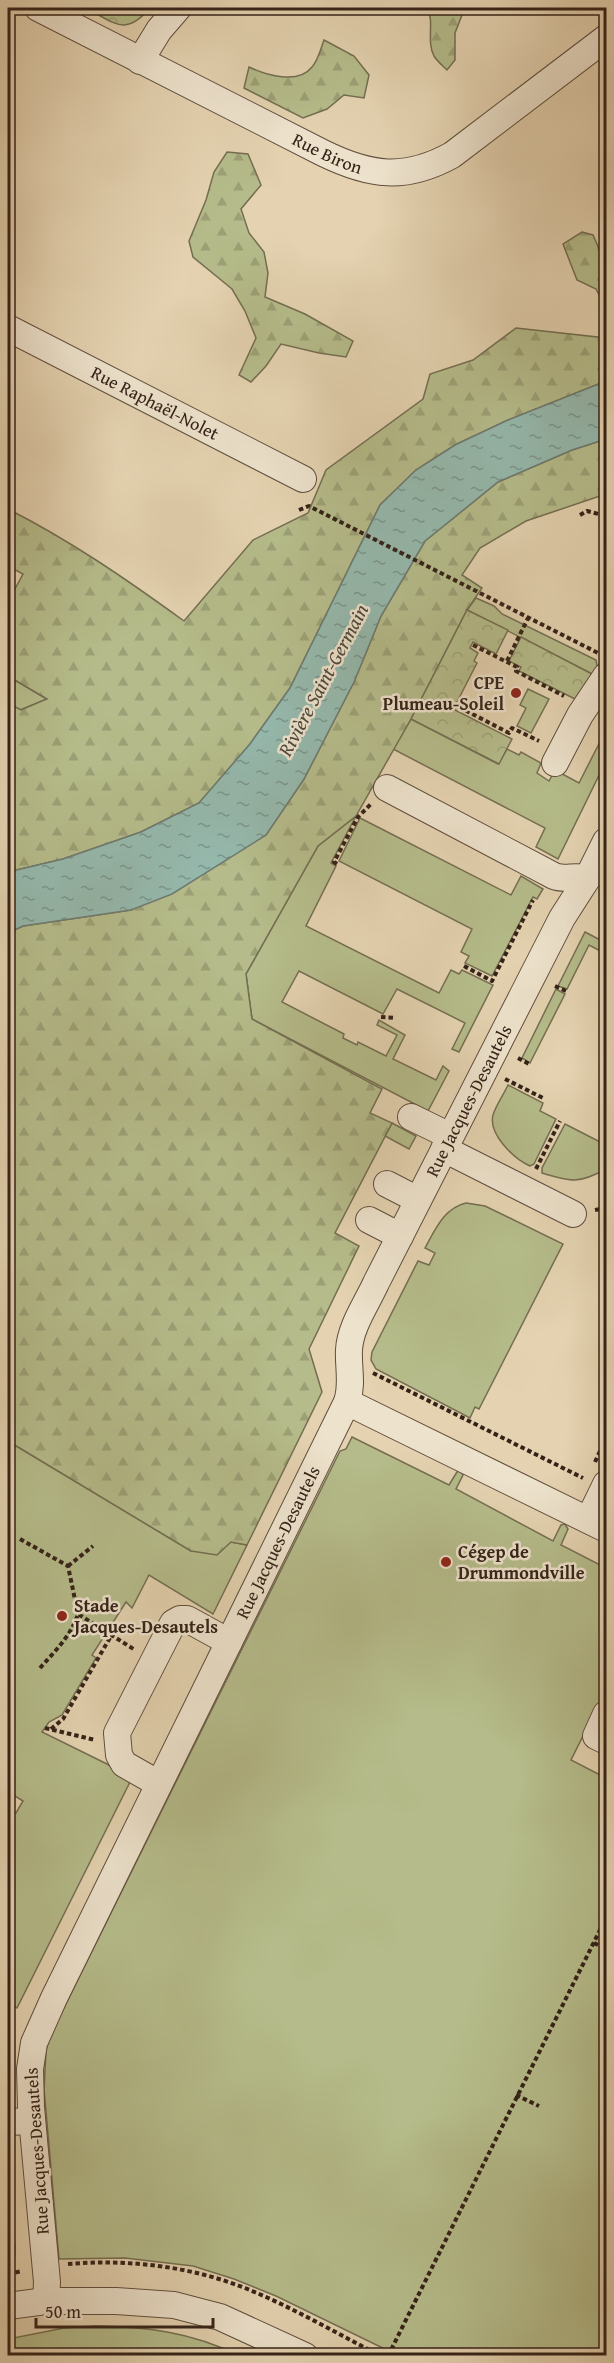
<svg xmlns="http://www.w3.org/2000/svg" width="614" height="2363" font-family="'Gentium Book Plus',serif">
  <defs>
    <pattern id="forest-firs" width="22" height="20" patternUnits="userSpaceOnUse" patternTransform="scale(1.5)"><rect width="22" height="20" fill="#b5bb8a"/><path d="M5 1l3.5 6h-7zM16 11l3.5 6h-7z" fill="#9ca076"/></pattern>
    <pattern id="park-crowns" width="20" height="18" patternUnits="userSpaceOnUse" patternTransform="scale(1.5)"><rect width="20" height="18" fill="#b5bb8a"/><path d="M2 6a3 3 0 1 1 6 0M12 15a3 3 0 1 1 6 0" fill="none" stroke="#9ca076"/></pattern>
    <pattern id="water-ripples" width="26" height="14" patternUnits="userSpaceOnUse" patternTransform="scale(1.5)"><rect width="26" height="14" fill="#95b8ac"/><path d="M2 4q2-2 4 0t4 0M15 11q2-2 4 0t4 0" fill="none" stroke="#7a958b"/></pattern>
  </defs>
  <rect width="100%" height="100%" fill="#e4d2b0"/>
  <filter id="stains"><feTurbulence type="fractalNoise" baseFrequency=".00333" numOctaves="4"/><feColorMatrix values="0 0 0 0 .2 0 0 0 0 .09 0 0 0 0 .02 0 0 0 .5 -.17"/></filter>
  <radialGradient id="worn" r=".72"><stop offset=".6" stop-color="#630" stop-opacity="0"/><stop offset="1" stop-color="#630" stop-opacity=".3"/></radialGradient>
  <g fill="#b5bb8a" stroke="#746e51" stroke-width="1.5">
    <polygon points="476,598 494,606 502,614 596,660 598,671 592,674 467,610"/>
    <polygon points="8,676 47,699 20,710 8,703"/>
    <polygon points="528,689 549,699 531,733 517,726 526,708 520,705"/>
    <polygon points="411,719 498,764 507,749 519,755 521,752 541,763 537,773 549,781 555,770 579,783 606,730 606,761 558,859 536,847 545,828 393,749"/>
    <polygon points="356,816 331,863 336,866 306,926 439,993 451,970 459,974 462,970 493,985 459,1052 452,1049 465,1023 397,989 383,1014 299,971 282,1002 344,1034 343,1038 357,1045 358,1042 386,1056 397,1035 377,1025 379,1020 405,1035 393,1059 436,1080 443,1066 449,1071 428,1111 252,1019 246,974 318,846"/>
    <polygon points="360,818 511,895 521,876 543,889 537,899 533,897 492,976 465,963 469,956 461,952 472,929 339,861"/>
    <polygon points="585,932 606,943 606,954 589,945 567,989 558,986"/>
    <polygon points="556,989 565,994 530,1063 522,1058"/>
    <path d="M508 1085 543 1103 540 1111 556 1119 534 1164 530 1166C514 1159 488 1134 493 1115 496 1105 504 1094 508 1085Z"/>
    <polygon points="392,1123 416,1136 409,1149 385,1136"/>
    <path d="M565 1124 606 1145V1169C579 1184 571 1182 542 1173V1168Z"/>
    <path d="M466 1203 485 1206 563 1244 479 1409 475 1407 470 1418 376 1369 371 1360 372 1352 418 1261 429 1265 435 1253 425 1248C435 1230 444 1208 466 1203Z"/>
    <polygon points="352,1437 449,1485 457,1472 460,1471 463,1475 456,1489 553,1541 561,1525 565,1524 568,1529 561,1545 606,1568 606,1690 571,1760 606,1778 606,2355 397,2355 276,2296 234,2279 193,2266 125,2258 59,2259 44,2089 46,2051 49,2038 340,1451 346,1449"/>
    <polygon points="8,1441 191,1551 231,1542 247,1545 213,1614 149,1575 132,1608 126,1602 92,1655 96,1658 62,1715 49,1722 42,1732 107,1764 130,1779 129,1784 17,2008 8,2002 8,1808 16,1813 23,1801 12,1794 8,1801"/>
    <polygon points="8,2167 15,2249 14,2265 8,2269"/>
    <path d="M96 2326C148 2327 190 2332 238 2355H8V2339L64 2328Z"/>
  </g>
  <g fill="url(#forest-firs)" stroke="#746e51" stroke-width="1.5">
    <path d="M427 8H458L462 15 455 33V60L447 70C443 66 437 61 434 56 426 41 435 21 427 8Z"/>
    <path d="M324 40 354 56 369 75 364 98 344 95 327 109 303 118 244 88 249 67C266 75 298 85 312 67 318 61 321 48 324 40Z"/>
    <polygon points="227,152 248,154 261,185 241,209 249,233 264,252 268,273 265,297 305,314 353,341 346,357 319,353 281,344 266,366 251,382 239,375 256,338 245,311 232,289 193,257 189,241 206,200 214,172"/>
    <polygon points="582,232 593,235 606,265 606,308 596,289 577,280 563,244"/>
    <path d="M516 328 606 338V381L508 420 455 445 416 470 380 505 290 688 250 744 199 803 141 832 63 859 8 872V703L21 710 47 699 8 676V602L23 574 8 566V509C71 541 126 579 184 621L253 540 308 513 326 470 423 399 430 374 473 360Z"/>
    <polygon points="606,439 606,494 526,521 480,548 462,575 482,588 467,610 411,719 356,816 318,846 246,974 252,1019 382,1089 370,1113 392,1123 335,1233 359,1246 309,1349 322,1392 247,1545 231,1542 217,1555 191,1551 8,1441 8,933 23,926 131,910 266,835 304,779 354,682 381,616 425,541 498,482 572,450"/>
  </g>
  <g fill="url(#park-crowns)" stroke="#746e51" stroke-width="1.5">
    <path d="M86 8H150C125 37 115 23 86 8Z"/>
    <polygon points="467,610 508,630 496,654 473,642 470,648 478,653 474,661 477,663 457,702 459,704 455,710 512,739 499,764 411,719"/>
    <polygon points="521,637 592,674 575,699 519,671 521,667 509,661"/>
  </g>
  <polygon fill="url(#water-ripples)" stroke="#6e7c71" stroke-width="1.5" points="606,381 606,439 572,450 498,482 425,541 381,616 354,682 304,779 266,835 172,894 131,910 23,926 8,933 8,872 63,859 141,832 199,803 250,744 290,688 380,505 416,470 455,445 508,420"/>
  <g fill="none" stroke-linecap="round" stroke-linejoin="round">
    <g stroke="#604e3e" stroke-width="28">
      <g id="minor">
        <path id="s1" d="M38 8 323 153C370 176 405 181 452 155L606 38"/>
        <polyline points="140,61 159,30 178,8"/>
        <path id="s2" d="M8 328 303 479"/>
        <polyline points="555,763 580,715 606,676"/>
        <path d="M387 788 554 876C566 881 576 874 587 879"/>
        <polyline points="411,1117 450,1136"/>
        <polyline points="444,1149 573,1214"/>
        <polyline points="387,1184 418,1200"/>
        <polyline points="369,1220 400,1236"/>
        <polyline points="347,1402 606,1529"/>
        <polyline points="589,1519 606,1484"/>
        <polyline points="606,1714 596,1736 606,1741"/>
        <polyline points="159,1784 124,1764 119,1755 117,1733 173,1623 180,1619 187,1619 229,1642"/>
        <polyline points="8,2122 32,2121"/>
        <path id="s3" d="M46 2301 47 2282 31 2107 30 2069 34 2043 54 1998 347 1402C353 1384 348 1367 349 1350 350 1327 367 1303 376 1283L562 918 587 879 606 841"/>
        <polyline points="8,2306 46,2301 116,2301 174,2305 220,2317 305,2356"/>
      </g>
    </g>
    <g stroke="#342218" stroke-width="4" stroke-dasharray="4.5 3" stroke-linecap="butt">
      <polyline points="299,510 309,506 598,653"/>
      <polyline points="580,515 587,511 606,516"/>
      <polyline points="602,526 606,524"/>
      <polyline points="473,645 517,667 516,671 564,696"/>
      <polyline points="507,661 528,618"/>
      <polyline points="459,707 509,733 512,728 539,741"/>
      <polyline points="337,864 334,862 358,817 372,803"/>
      <polyline points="464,966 492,981 533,900"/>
      <polyline points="555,986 566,991"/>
      <polyline points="381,1017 395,1018"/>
      <polyline points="518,1058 529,1064"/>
      <polyline points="505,1079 545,1099"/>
      <polyline points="536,1169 560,1121"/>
      <polyline points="595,1210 606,1208"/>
      <polyline points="373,1373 583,1478"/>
      <polyline points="595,1462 606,1438"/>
      <polyline points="20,1539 68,1566 78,1614 135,1650"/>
      <polyline points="68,1566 93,1546"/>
      <path d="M40 1668C55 1651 71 1636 78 1614"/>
      <polyline points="45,1728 95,1740"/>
      <polyline points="51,1729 63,1719 111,1636"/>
      <polyline points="594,1943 606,1949"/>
      <polyline points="516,2095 539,2106"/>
      <path d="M68 2264C127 2259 189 2266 245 2288 292 2307 336 2333 381 2356"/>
      <polyline points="8,2274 22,2271"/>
      <polyline points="388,2356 606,1918"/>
    </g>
    <use href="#minor" stroke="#ede2cc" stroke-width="26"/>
  </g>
  <g fill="#8f2418" stroke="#ede2cc" stroke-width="2">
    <circle cx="516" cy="693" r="6"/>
    <circle cx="446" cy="1562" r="6"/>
    <circle cx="62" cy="1616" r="6"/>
  </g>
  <g text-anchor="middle" stroke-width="5" stroke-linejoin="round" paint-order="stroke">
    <g font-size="18" fill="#342218" stroke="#ede2cc">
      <text dy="6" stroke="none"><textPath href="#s1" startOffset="324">Rue Biron</textPath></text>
      <text dy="6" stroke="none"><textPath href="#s2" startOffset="165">Rue Raphaël-Nolet</textPath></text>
      <text dy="6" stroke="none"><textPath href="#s3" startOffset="1302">Rue Jacques-Desautels</textPath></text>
      <text dy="6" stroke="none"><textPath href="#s3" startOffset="816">Rue Jacques-Desautels</textPath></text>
      <text transform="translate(37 2151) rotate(-94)" y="6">Rue Jacques-Desautels</text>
    </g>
    <g font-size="18" font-weight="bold" fill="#342218" stroke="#ede2cc" text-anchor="start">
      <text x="504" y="689" text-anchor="end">CPE<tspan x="504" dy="21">Plumeau-Soleil</tspan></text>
      <text x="458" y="1558">Cégep de<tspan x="458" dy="21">Drummondville</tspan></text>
      <text x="74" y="1612">Stade<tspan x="74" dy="21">Jacques-Desautels</tspan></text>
    </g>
    <g font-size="20" font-style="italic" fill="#4c483d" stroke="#ede2cc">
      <text transform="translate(323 680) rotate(-62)" y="7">Rivière Saint-Germain</text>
    </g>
  </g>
  <rect width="614" height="2363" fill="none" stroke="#e4d2b0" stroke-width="30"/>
  <rect x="9" y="9" width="596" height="2345" fill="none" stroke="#342218" stroke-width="3"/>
  <rect x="15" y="15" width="584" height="2333" fill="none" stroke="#342218" stroke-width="1.5"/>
  <path d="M36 2318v9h177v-9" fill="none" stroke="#342218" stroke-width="3"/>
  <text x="45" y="2318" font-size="18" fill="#342218" stroke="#ede2cc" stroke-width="4.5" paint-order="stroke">50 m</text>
  <rect width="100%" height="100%" filter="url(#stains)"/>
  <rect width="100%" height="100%" fill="url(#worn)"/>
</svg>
